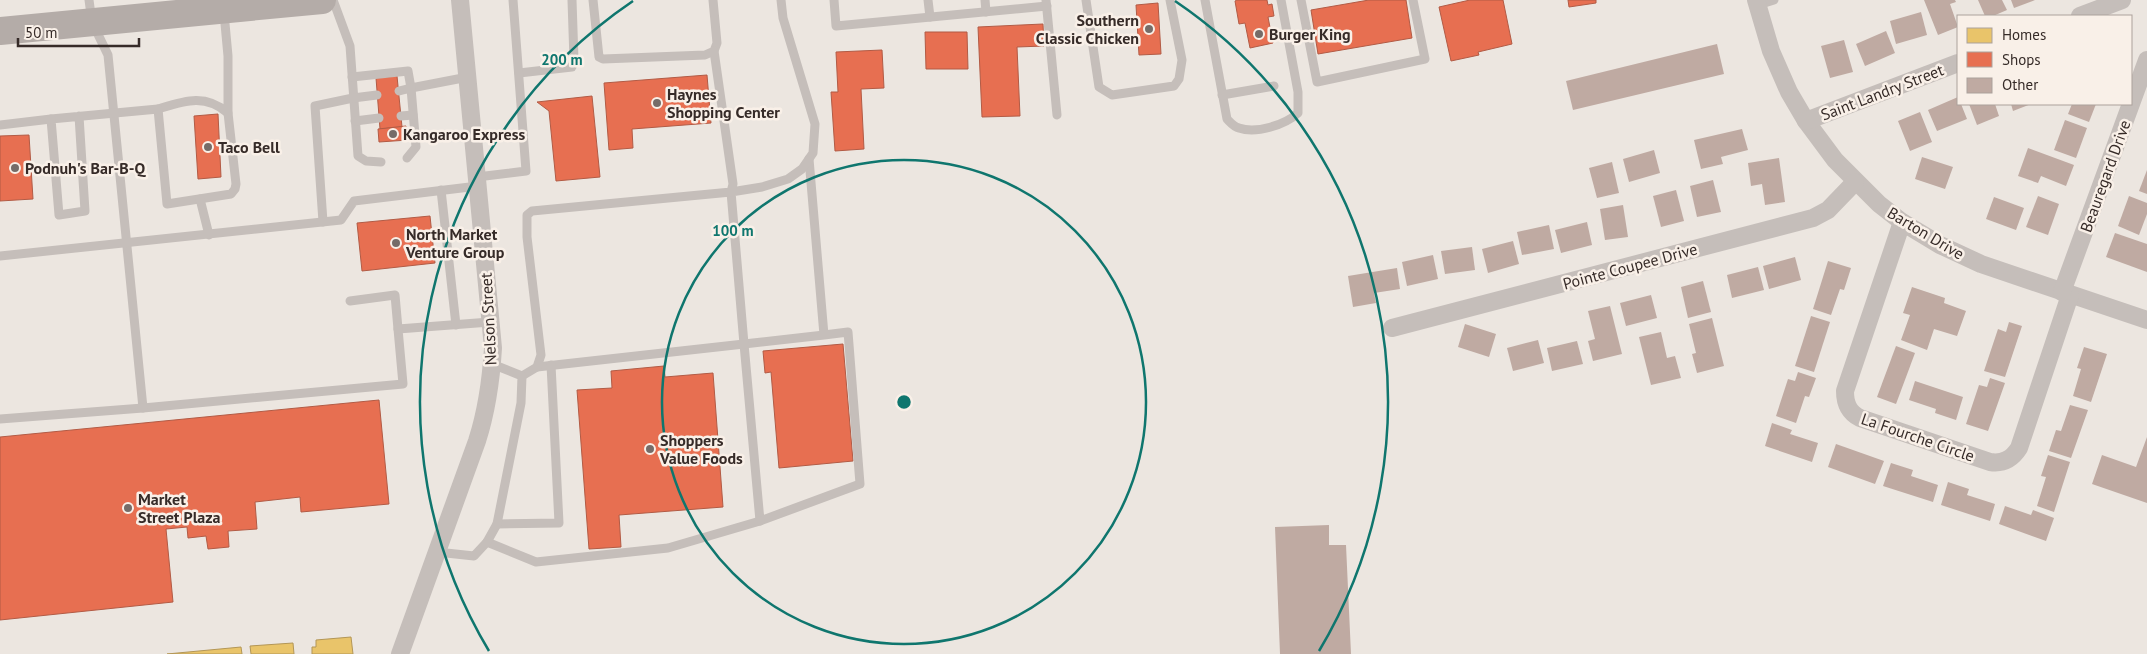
<svg xmlns="http://www.w3.org/2000/svg" width="2147" height="654" font-family="'PT Sans',sans-serif">
  <rect width="100%" height="100%" fill="#ece6e0"/>
  <g fill="#e9c46a" stroke="#b39656">
    <polygon points="351,637 353,654 312,654 312,647 316,647 316,640"/>
    <polygon points="293,643 294,654 251,654 250,646"/>
    <polygon points="241,647 242,654 167,654"/>
  </g>
  <g fill="#e76f51" stroke="#b25b45">
    <polygon points="1237,0 1267,0 1268,5 1272,4 1274,16 1268,17 1273,43 1250,48 1245,23 1239,24 1235,1"/>
    <polygon points="1369,0 1406,0 1412,38 1318,54 1311,10"/>
    <polygon points="1470,0 1503,0 1512,44 1478,52 1479,55 1451,61 1439,7"/>
    <polygon points="1568,0 1596,0 1596,3 1569,7"/>
    <polygon points="1158,3 1161,54 1139,55 1136,5"/>
    <polygon points="1043,24 1044,46 1017,47 1020,116 982,117 978,27"/>
    <polygon points="925,32 967,32 968,69 926,69"/>
    <polygon points="882,50 884,88 861,89 864,149 835,151 831,92 838,92 836,52"/>
    <polygon points="707,75 711,123 632,129 633,148 609,150 604,83"/>
    <polygon points="397,76 402,127 380,129 376,78"/>
    <polygon points="592,96 600,177 556,181 549,111 537,102"/>
    <polygon points="218,114 221,177 198,179 194,116"/>
    <polygon points="406,126 408,140 379,142 378,129"/>
    <polygon points="29,135 33,199 0,201 0,136"/>
    <polygon points="430,216 435,263 362,271 357,223"/>
    <polygon points="843,344 853,461 779,468 771,372 765,373 763,351"/>
    <polygon points="664,366 665,377 713,373 723,507 619,515 621,547 589,549 577,390 612,388 611,371"/>
    <polygon points="379,400 389,504 301,512 300,497 255,502 257,529 228,531 229,547 208,549 206,536 188,538 187,527 166,529 173,602 0,620 0,437"/>
  </g>
  <g fill="#bfaaa2">
    <polygon points="1924,0 1955,0 1956,2 1950,4 1958,27 1938,35"/>
    <polygon points="1978,0 2002,0 2007,10 1993,16 1985,16"/>
    <polygon points="2011,0 2035,0 2014,8"/>
    <polygon points="1921,12 1927,35 1896,44 1890,21"/>
    <polygon points="1886,31 1895,53 1865,66 1856,44"/>
    <polygon points="1844,40 1853,72 1830,78 1821,46"/>
    <polygon points="1717,44 1724,74 1573,110 1566,81"/>
    <polygon points="1958,97 1958,104 1961,104 1967,119 1937,131 1928,110"/>
    <polygon points="1969,104 1995,104 1999,116 1977,125"/>
    <polygon points="2011,104 2031,104 2013,111"/>
    <polygon points="2072,104 2096,104 2089,122 2068,114"/>
    <polygon points="1920,112 1932,142 1910,151 1898,121"/>
    <polygon points="2065,120 2087,128 2076,158 2054,150"/>
    <polygon points="1742,129 1748,150 1721,157 1723,164 1701,169 1694,140"/>
    <polygon points="2028,148 2074,165 2066,186 2041,176 2038,183 2018,176"/>
    <polygon points="1654,150 1660,173 1629,182 1623,159"/>
    <polygon points="1922,157 1953,167 1945,189 1915,179"/>
    <polygon points="1779,158 1785,202 1765,205 1762,184 1751,186 1748,163"/>
    <polygon points="1612,162 1619,193 1597,198 1589,168"/>
    <polygon points="2147,170 2147,194 2139,191"/>
    <polygon points="1713,180 1721,212 1697,217 1690,186"/>
    <polygon points="1676,190 1684,221 1661,227 1653,196"/>
    <polygon points="2038,196 2059,204 2048,235 2026,227"/>
    <polygon points="2129,196 2147,203 2147,214 2139,235 2118,226"/>
    <polygon points="1994,197 2024,208 2016,230 1986,219"/>
    <polygon points="1623,205 1628,237 1605,240 1600,209"/>
    <polygon points="1587,222 1592,245 1561,253 1555,230"/>
    <polygon points="1549,225 1554,249 1522,255 1517,232"/>
    <polygon points="2115,233 2147,244 2147,272 2106,257"/>
    <polygon points="1513,241 1519,264 1488,273 1482,249"/>
    <polygon points="1472,247 1475,270 1445,274 1441,251"/>
    <polygon points="1433,255 1438,279 1407,286 1402,262"/>
    <polygon points="1795,257 1801,280 1769,289 1763,266"/>
    <polygon points="1828,261 1851,268 1844,290 1840,289 1831,315 1813,309"/>
    <polygon points="1758,267 1764,290 1732,298 1727,275"/>
    <polygon points="1397,268 1400,289 1374,293 1376,303 1353,307 1348,276"/>
    <polygon points="1703,281 1711,312 1688,318 1681,287"/>
    <polygon points="1912,287 1945,298 1944,303 1966,311 1957,336 1934,329 1927,350 1901,340 1910,315 1903,313"/>
    <polygon points="1651,295 1657,318 1626,326 1620,303"/>
    <polygon points="1610,306 1622,354 1593,361 1588,341 1595,339 1588,311"/>
    <polygon points="1811,316 1830,322 1814,372 1795,366"/>
    <polygon points="1712,318 1724,366 1697,373 1692,354 1696,353 1689,324"/>
    <polygon points="2009,322 2022,326 2005,377 1984,371 1998,329 2006,332"/>
    <polygon points="1465,324 1496,334 1489,357 1458,347"/>
    <polygon points="1661,332 1667,358 1675,356 1681,378 1651,385 1639,337"/>
    <polygon points="1538,340 1544,363 1513,371 1507,348"/>
    <polygon points="1577,341 1583,364 1552,371 1547,348"/>
    <polygon points="1896,346 1915,353 1896,404 1877,397"/>
    <polygon points="2084,347 2107,354 2091,402 2073,396 2081,369 2077,368"/>
    <polygon points="1798,372 1816,378 1809,397 1805,396 1796,423 1776,416 1788,379 1795,381"/>
    <polygon points="1990,378 2005,383 1988,431 1966,424 1979,385 1987,387"/>
    <polygon points="1915,381 1963,397 1956,420 1935,413 1936,409 1909,400"/>
    <polygon points="2070,405 2088,410 2071,458 2049,451 2056,430 2061,431"/>
    <polygon points="1772,423 1792,430 1790,434 1818,443 1812,462 1765,446"/>
    <polygon points="2147,437 2147,503 2092,484 2102,455 2136,467"/>
    <polygon points="1836,444 1884,461 1875,484 1828,467"/>
    <polygon points="2048,455 2070,462 2054,512 2037,506 2046,477 2041,476"/>
    <polygon points="1891,463 1913,470 1911,476 1938,485 1933,502 1883,486"/>
    <polygon points="1948,482 1969,489 1967,495 1995,504 1990,521 1941,505"/>
    <polygon points="2005,506 2031,515 2033,510 2054,518 2046,541 1999,524"/>
    <polygon points="1329,525 1329,545 1346,545 1351,654 1280,654 1275,527"/>
  </g>
  <g fill="none" stroke-linecap="round" stroke-linejoin="round">
    <g stroke="#c5beba" stroke-width="9">
      <polyline points="89,0 92,22 108,55 143,408 403,384 398,329 490,322"/>
      <polyline points="333,0 350,46 358,156 366,161 381,162"/>
      <polyline points="593,0 599,57 603,59 705,55 714,51 717,43 713,0"/>
      <polyline points="834,0 836,26 1047,6"/>
      <polyline points="928,0 930,17"/>
      <polyline points="985,0 986,12"/>
      <polyline points="1046,0 1057,115"/>
      <polyline points="1086,0 1099,87 1112,95 1174,86 1179,79 1182,60 1170,0"/>
      <path d="M1205 0 1227 119C1230 122 1234 127 1239 128 1256 134 1285 125 1298 113V92L1281 0"/>
      <polyline points="1301,0 1317,82 1425,59 1413,0"/>
      <polyline points="1758,5 1774,0"/>
      <polyline points="519,73 572,67 574,60 572,0"/>
      <polyline points="352,77 408,71 411,88 468,77"/>
      <polyline points="399,91 411,88 416,147 407,158"/>
      <polyline points="1222,95 1274,86"/>
      <path d="M158 109C184 101 205 93 228 113"/>
      <polyline points="79,116 85,211 59,215 51,119 158,109 167,204 231,194 235,189 236,184 228,113 228,56 224,13"/>
      <polyline points="401,116 413,115"/>
      <polyline points="355,121 379,118"/>
      <polyline points="0,125 51,119"/>
      <polyline points="809,159 824,335 744,344 760,521 860,484 848,332 824,335"/>
      <polyline points="477,177 526,171 513,0"/>
      <polyline points="441,190 456,325"/>
      <polyline points="200,199 209,235"/>
      <polyline points="323,222 315,106 353,98 377,95"/>
      <polyline points="0,256 341,220 354,201 478,186"/>
      <polyline points="350,301 395,295 398,329"/>
      <polyline points="537,367 744,344 731,192 762,187 788,179 802,169 813,153 815,124 783,18 781,0"/>
      <polyline points="522,376 537,367 541,355 527,237 527,215 532,211 731,192 733,184 714,51"/>
      <polyline points="0,419 143,408"/>
      <polyline points="497,524 559,523 551,365"/>
      <polyline points="487,542 536,562 668,548 760,521"/>
      <polyline points="437,552 474,556 487,542 497,524 521,403 522,376 492,364"/>
    </g>
    <g stroke="#c5beba" stroke-width="18">
      <polyline points="1756,0 1771,51 1789,92 1806,121 1835,160 1879,204 1902,222 1940,245 1981,264 2147,320"/>
      <polyline points="2080,16 2122,0"/>
      <polyline points="1806,121 1958,63"/>
      <path d="M1902 222 1845 391C1845 403 1848 412 1860 418L1990 462C2003 464 2012 459 2019 448L2070 295"/>
      <polyline points="2062,292 2147,60"/>
      <polyline points="1392,328 1813,218 1828,210 1855,182"/>
      <path d="M400 654 477 441C487 410 491 381 493 348L460 0"/>
    </g>
    <polyline stroke="#b4aca8" stroke-width="28" points="0,31 322,0"/>
  </g>
  <g fill="none" stroke="#0f766e" stroke-width="2.5">
    <circle cx="904" cy="402" r="242"/>
    <path d="M489 651A484 484 0 0 1 633 1M1175 1A484 484 0 0 1 1319 651"/>
  </g>
  <g fill="#766c68" stroke="#f9f0e8" stroke-width="2">
    <circle cx="1149" cy="29" r="5"/>
    <circle cx="1259" cy="34" r="5"/>
    <circle cx="657" cy="103" r="5"/>
    <circle cx="393" cy="134" r="5"/>
    <circle cx="208" cy="147" r="5"/>
    <circle cx="15" cy="168" r="5"/>
    <circle cx="396" cy="243" r="5"/>
    <circle cx="650" cy="449" r="5"/>
    <circle cx="128" cy="508" r="5"/>
  </g>
  <g text-anchor="middle" stroke-width="5" stroke-linejoin="round" paint-order="stroke">
    <g font-size="16" font-weight="bold" fill="#362b28" stroke="#f9f0e8" text-anchor="start">
      <text x="1139" y="26" text-anchor="end">Southern<tspan x="1139" dy="18">Classic Chicken</tspan></text>
      <text x="1269" y="40">Burger King</text>
      <text x="667" y="100">Haynes<tspan x="667" dy="18">Shopping Center</tspan></text>
      <text x="403" y="140">Kangaroo Express</text>
      <text x="218" y="153">Taco Bell</text>
      <text x="25" y="174">Podnuh's Bar-B-Q</text>
      <text x="406" y="240">North Market<tspan x="406" dy="18">Venture Group</tspan></text>
      <text x="660" y="446">Shoppers<tspan x="660" dy="18">Value Foods</tspan></text>
      <text x="138" y="505">Market<tspan x="138" dy="18">Street Plaza</tspan></text>
    </g>
    <g font-size="16" fill="#362b28" stroke="#f9f0e8">
      <text transform="translate(1882 92) rotate(-21)" y="6">Saint Landry Street</text>
      <text transform="translate(2105 176) rotate(-70)" y="6">Beauregard Drive</text>
      <text transform="translate(1926 233) rotate(31)" y="6">Barton Drive</text>
      <text transform="translate(1630 266) rotate(-15)" y="6">Pointe Coupee Drive</text>
      <text transform="translate(488 319) rotate(-93)" y="6">Nelson Street</text>
      <text transform="translate(1918 437) rotate(19)" y="6">La Fourche Circle</text>
    </g>
  </g>
  <circle cx="904" cy="402" r="8" fill="#0f766e" stroke="#f9f0e8" stroke-width="2.5"/>
  <g font-size="15" text-anchor="middle" font-weight="bold" fill="#0f766e" stroke="#f9f0e8" stroke-width="5" stroke-linejoin="round" paint-order="stroke">
    <text x="562" y="65">200 m</text>
    <text x="733" y="236">100 m</text>
  </g>
  <rect x="1957" y="15" width="175" height="90" fill="#f9f0e8" stroke="#aba19b"/>
  <rect x="1967" y="28" width="25" height="15" fill="#e9c46a" stroke="#aba19b"/>
  <text x="2002" y="40" font-size="15" fill="#362b28">Homes</text>
  <rect x="1967" y="52" width="25" height="15" fill="#e76f51" stroke="#aba19b"/>
  <text x="2002" y="65" font-size="15" fill="#362b28">Shops</text>
  <rect x="1967" y="78" width="25" height="15" fill="#bfaaa2" stroke="#aba19b"/>
  <text x="2002" y="90" font-size="15" fill="#362b28">Other</text>
  <path d="M18 38v8h121v-8" fill="none" stroke="#362b28" stroke-width="2.5"/>
  <text x="25" y="38" font-size="15" fill="#362b28" stroke="#f9f0e8" stroke-width="4" paint-order="stroke">50 m</text>
</svg>
